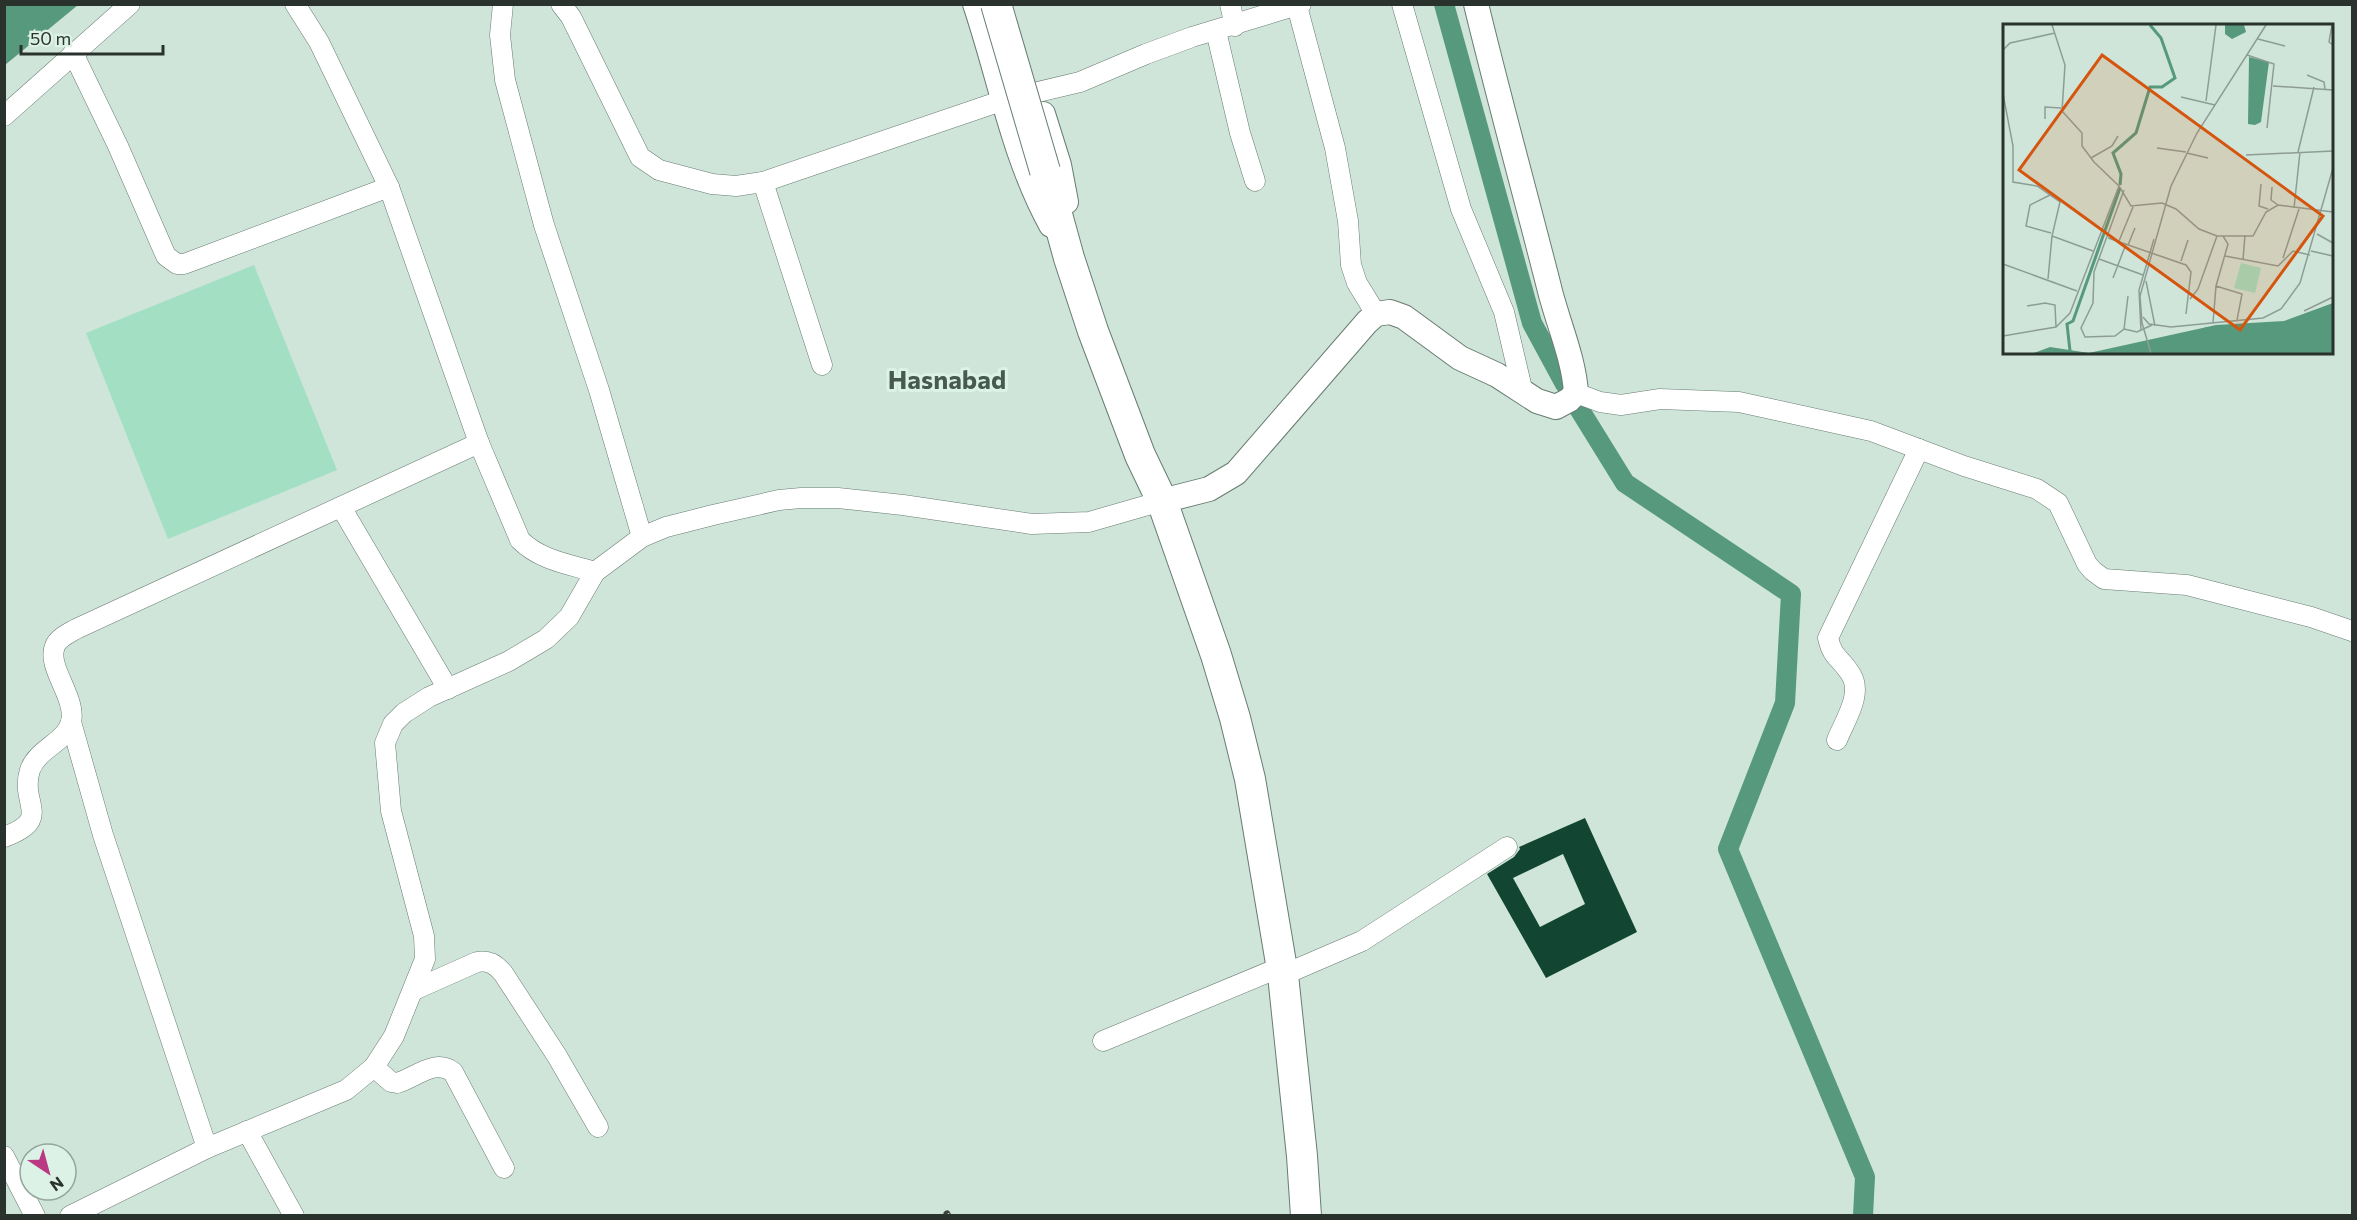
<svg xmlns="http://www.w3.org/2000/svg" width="2357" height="1220" font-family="Commissioner,sans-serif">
  <rect width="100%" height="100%" fill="#cfe5da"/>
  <polygon fill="#a3e0c3" points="254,265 337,470 168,539 86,333"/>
  <polygon fill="#57997c" points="5,4 78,4 78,5 5,65"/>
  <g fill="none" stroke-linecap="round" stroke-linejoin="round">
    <g stroke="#57997c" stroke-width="20">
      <polyline points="1444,4 1532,323 1565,384"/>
      <polyline points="1578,407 1625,483 1791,594 1785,703 1728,849 1865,1177 1863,1216"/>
    </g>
  </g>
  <path fill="#124633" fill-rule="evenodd" d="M1585 818 1637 932 1546 978 1487 874 1514 857 1520 849 1519 847ZM1563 854 1585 904 1540 927 1513 878Z"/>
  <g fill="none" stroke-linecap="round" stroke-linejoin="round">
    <g stroke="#687c72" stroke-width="21">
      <g id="minor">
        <path d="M295 4 319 42 389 187 479 443 520 540C540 560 568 564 595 572"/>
        <polyline points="503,4 500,35 505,80 544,225 599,390 642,537"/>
        <polyline points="561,4 571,17 640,157 659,170 712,184 736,186 763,182 1004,100 1080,82 1146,54 1192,37 1301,4"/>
        <polyline points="1230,4 1235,26"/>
        <polyline points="1402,4 1461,209 1504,312 1523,393"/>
        <polyline points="1297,6 1335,148 1348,221 1351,265 1357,283 1376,314"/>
        <polyline points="1216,31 1240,133 1255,181"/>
        <polyline points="73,53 118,146 166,256 177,264 184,264 389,187"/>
        <polyline points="4,116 130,4"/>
        <polyline points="763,182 822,365"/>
        <polyline points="1576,393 1600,402 1621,405 1660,399 1739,402 1871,431 1964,466 2037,489 2058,503 2087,564 2093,571 2104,579 2187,585 2311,617 2352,631"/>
        <polyline points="341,507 448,689"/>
        <polyline points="71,722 103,835 207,1148"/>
        <path d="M1837 740C1845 720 1864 693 1850 673 1840 657 1833 659 1828 638L1919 449"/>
        <path d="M4 837C54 819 19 804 30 770 37 749 66 742 71 722 77 698 46 667 55 646 58 638 69 633 76 629L479 443"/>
        <polyline points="1283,975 1362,941 1507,847"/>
        <path d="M414 990 477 962C489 960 495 964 503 973L557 1056 598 1127"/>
        <polyline points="1103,1041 1281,967"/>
        <path d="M374 1067 391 1082 397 1083C415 1078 435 1058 453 1072L504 1168"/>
        <polyline points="247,1131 294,1216"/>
        <polyline points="4,1156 35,1216"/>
        <polyline points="70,1216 207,1148 346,1090 374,1067 394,1036 425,959 424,936 391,811 385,743 393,724 404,713 429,697 509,661 546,639 569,617 595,572 642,537 666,527 713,515 779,500 801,498 838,498 903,505 1032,524 1089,522 1162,501"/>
      </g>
    </g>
    <g stroke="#687c72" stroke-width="26">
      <g id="tertiary">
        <path d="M975 4C1000 78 1013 156 1051 225"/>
        <polyline points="1043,114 1059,165 1066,202"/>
        <path d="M1162 501 1209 489 1236 473 1367 322 1376 314 1390 312 1404 317 1460 358 1497 375 1537 401 1556 407 1569 400 1576 393C1574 358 1557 321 1549 287 1525 193 1499 99 1476 4"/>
      </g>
    </g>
    <g stroke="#687c72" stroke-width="32">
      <polyline id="primary" points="1045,171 1069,258 1093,331 1140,455 1162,501 1216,655 1235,718 1250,779 1283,975 1302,1156 1306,1216"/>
    </g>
    <use href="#minor" stroke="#fff" stroke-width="20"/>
    <use href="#tertiary" stroke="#fff" stroke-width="24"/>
    <use href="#primary" stroke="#fff" stroke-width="30"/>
    <g stroke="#3b4440" stroke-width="7">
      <polyline id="rail" points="947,1214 948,1216"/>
    </g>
    <use href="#rail" stroke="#dcf2e7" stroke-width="4.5" stroke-dasharray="14" stroke-linecap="butt"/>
    <g stroke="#687c72" stroke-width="32" stroke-linecap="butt">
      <polyline id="primary-bridge" points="996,4 1045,171"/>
    </g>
    <use href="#primary-bridge" stroke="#fff" stroke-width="30"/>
  </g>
  <g text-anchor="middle" stroke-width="6" stroke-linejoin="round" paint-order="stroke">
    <g font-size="26" font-weight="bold" fill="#475950" stroke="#dcf2e7">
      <text x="947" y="389">Hasnabad</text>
    </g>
  </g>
  <g transform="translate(2003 24)">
    <rect width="330" height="330" fill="#cfe5da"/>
    <path d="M238 239 258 244 252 269 231 264Z" fill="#a3e0c3"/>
    <path d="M222 1H241L243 8 229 15 222 10ZM246 33 266 38 258 98 252 101 245 100ZM330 279V329H31L47 323 86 329 213 301 281 297Z" fill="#57997c"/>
    <path fill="none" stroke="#57997c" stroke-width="3" d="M117 161 118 150 110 129 133 109 147 63H159L172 54 158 14 147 1M67 327 64 300 70 297 117 164M198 329 204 303"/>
    <path fill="none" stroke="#8d9d95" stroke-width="1.5" d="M49 1 62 41 59 87 79 109V122L91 138 116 162M329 1 326 18 330 21M255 15 282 22M0 26 7 19 52 9M244 31 271 40 264 104M304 51 321 58 322 65M270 62 330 66M0 70 10 122V158L34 162 57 178 49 212 90 227M178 73 212 81M203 77 213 1M42 95V83L58 84M154 124 183 128M295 128 311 63M184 129 205 134M243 131 330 127M88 134 109 122 115 112M258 160 256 182 265 185M269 163 268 176 275 181M121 166 91 248 90 279 78 304 82 313 112 312 121 305 125 272M47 171 27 181 23 202 48 209M291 184 297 128M314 210 330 219M105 214 183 241 188 248 183 290M116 217 130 183M125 221 132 204M308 227 330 232M222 232 275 242 290 227 307 231M280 234 296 185M96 235 140 251M240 236 242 211M178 237 185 216M0 240 74 267M110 254 123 220M45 255 49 212M143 257 152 302M213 262 239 270 234 296M187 275 195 265 214 212M24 282 42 279 52 281 53 303M301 287 330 273M140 293 146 300 168 303 260 294 278 285 297 259 330 144M210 299 213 262 225 220 220 212M121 305 134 308 149 301M138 307 136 266 151 215M0 312 53 303 67 289 116 162 128 182 159 179 173 185 196 205 214 212H250L263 188 275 181 330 188M148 329 139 299 137 272 168 162 194 109 263 1"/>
    <path fill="#d5550f" fill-opacity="0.15" stroke="#d5550f" stroke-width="3" d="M99 31 320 192 237 306 16 146Z"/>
    <rect width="330" height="330" fill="none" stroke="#2a322e" stroke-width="3"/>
  </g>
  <rect width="2357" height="1220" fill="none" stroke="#2a322e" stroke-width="12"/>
  <g transform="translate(48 1172) rotate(144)"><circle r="28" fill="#dcf2e7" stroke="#95a59d" stroke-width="1.5"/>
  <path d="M0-4.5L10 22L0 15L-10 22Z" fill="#ba3982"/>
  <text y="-9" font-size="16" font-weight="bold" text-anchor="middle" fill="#2a322e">N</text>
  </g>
  <path d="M21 45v9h142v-9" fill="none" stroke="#2a322e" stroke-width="3"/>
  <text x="30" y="45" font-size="18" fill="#2a322e" stroke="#dcf2e7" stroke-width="4.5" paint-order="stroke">50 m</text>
</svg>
